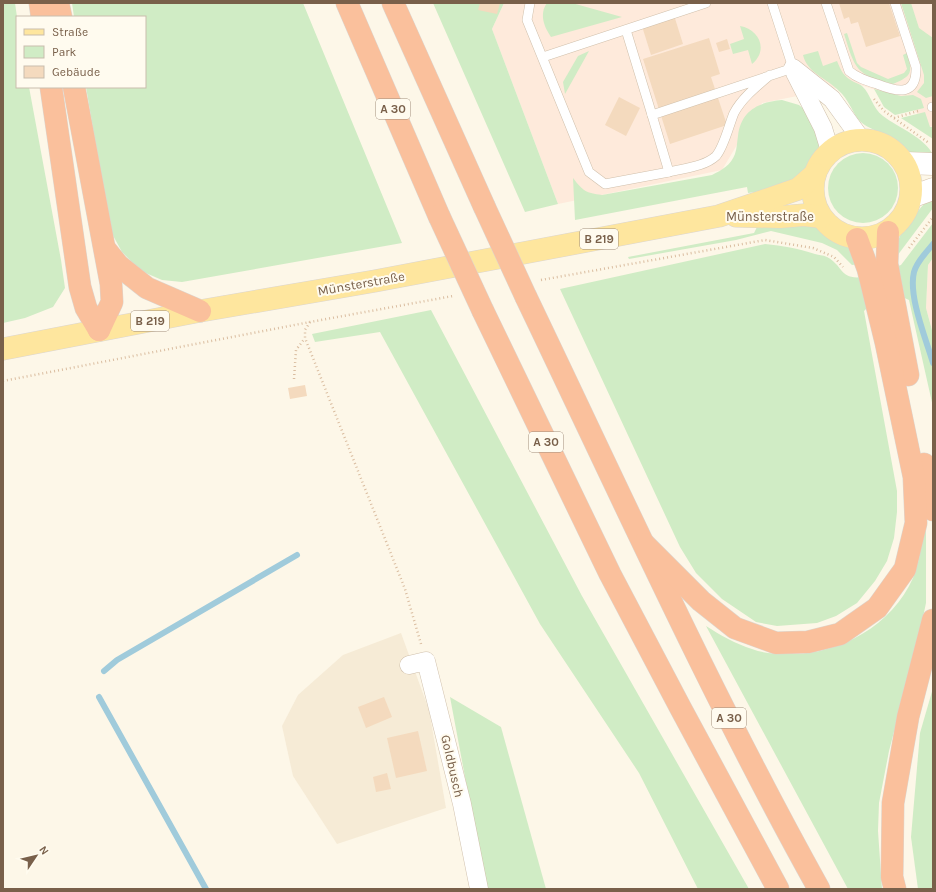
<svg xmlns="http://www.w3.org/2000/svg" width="936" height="892" font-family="Karla,sans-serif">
  <rect width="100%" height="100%" fill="#fdf7e8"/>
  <polygon fill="#f6ebd6" points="401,633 429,710 446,808 337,844 293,776 282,726 298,695 343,655"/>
  <g fill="#feeadb">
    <polygon points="504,3 933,3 933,126 930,127 903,99 858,84 762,103 722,170 558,204 492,29"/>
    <polygon points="933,258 933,334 926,308 928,265"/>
  </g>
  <g fill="#d0ecc5">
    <polygon points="3,3 15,3 17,17 17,87 29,87 61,260 65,288 53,307 25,318 3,323"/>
    <polygon points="72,3 303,3 402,243 182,282 162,280 141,271 122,252 110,230 86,87 145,87 145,17 74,17"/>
    <polygon points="433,3 504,3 492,29 558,204 525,212"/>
    <path d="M547 3H572L622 17 551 37C544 27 539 14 547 3Z"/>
    <polygon points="901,3 911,3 919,28 933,38 933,96 926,98 917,92 924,83 924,75"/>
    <path d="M740 26C759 29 769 50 752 64L748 50 733 54 730 44 744 39Z"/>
    <path d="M847 33 857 63 861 67 888 79 904 73 907 69 903 55 907 53C913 73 912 76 893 84 855 75 855 68 844 34Z"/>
    <polygon points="589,51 565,94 563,82 578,56"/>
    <path d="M818 51 823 66 837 61C841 71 844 77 854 82 856 83 860 84 862 86 871 94 872 108 883 116 897 127 928 139 933 156 926 155 918 155 912 153 906 151 903 144 898 141 886 132 868 131 858 119 851 109 848 99 839 91 828 79 807 73 803 55Z"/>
    <polygon points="874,89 901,96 913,95 921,99 924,108 895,115 884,107"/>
    <path d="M782 100 799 105 806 111 818 138 819 147 816 154 808 171 801 178 763 191 748 193 747 187 575 220 573 178C583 191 586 193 602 195L712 175C722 170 731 165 735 154 737 148 737 142 738 136 741 110 759 102 782 100Z"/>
    <polygon points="925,112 930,127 933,127 933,139 901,118"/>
    <circle cx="863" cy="188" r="35"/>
    <path d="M933 198V208L897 256C897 252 896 247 897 243 900 234 906 228 911 221 918 212 922 203 933 198Z"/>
    <polygon points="808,222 824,229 838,239 848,243 860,264 852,265 837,250 822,243 771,231 736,240 629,259 628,257 754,233 757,227"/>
    <polygon points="933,223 933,258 928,265 926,308 933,334 933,407 909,300 900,296 895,267 901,265"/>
    <path d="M765 244C783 246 797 248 815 254 818 255 823 255 827 257 844 266 839 280 863 277L869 306 864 311 897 491V512L894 538 887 561 875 581 857 603 836 616 817 623 777 626 756 622 722 599 696 573 680 547 560 289Z"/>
    <polygon points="431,310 582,596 749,889 698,889 639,773 540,624 380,332 315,342 312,334"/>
    <path d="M926 525V603L919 636 889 751 879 803 878 831 882 889H848L706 626C720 635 736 644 752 649 762 653 774 654 785 654 837 656 891 627 913 578 919 565 922 540 926 525Z"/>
    <polygon points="933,688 933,889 918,889 911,837 920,733"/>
    <polygon points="450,697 501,727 546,889 486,889"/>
  </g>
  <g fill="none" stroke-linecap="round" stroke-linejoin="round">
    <g stroke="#a0cbdb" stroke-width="6">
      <path d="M933 244C926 253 917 261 914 272 908 296 926 339 933 363"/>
      <polyline points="104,671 117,660 297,555"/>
      <polyline points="99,697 206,889"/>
    </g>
  </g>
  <g fill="#f4dabe">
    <polygon points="480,3 500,3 497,14 478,10"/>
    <polygon points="839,3 889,3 900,36 866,47 858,22 851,24 849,17 844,19"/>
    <polygon points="673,12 683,44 651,55 641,23"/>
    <polygon points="709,38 720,74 711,77 727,125 670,144 643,59"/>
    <polygon points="727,39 730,49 719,52 716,43"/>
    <polygon points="619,97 640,108 626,136 605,125"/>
    <polygon points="305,385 307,396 290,399 288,388"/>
    <polygon points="384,697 392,717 366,728 358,707"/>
    <polygon points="418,731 427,771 396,778 387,738"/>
    <polygon points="387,773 391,789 376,792 373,777"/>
  </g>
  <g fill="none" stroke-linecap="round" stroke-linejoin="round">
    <g stroke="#d0c0ac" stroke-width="10">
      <g id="service">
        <polyline points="530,3 527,20 589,172 605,184 669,172"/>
        <path d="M826 3 849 71C857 78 867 81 877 84 897 92 917 97 916 67L895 3"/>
        <polyline points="626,30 652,115"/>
        <polyline points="543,57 706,3"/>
        <path d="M770 75C757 86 742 98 734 113 729 125 724 147 716 156 704 167 684 168 669 172L652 115 793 68 772 3"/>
        <polyline points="932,107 933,107"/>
      </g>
    </g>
    <g stroke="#d0c0ac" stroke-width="19">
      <g id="minor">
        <polyline points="793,68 832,99 861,139"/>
        <polyline points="795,73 823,128 830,151"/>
        <polyline points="409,665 426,661 462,804 479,889"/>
      </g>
    </g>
    <g stroke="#d6c3ac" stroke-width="23">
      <g id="secondary">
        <polyline points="905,163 933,164"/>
        <polyline points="911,197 933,189"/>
      </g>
    </g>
    <g stroke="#dcd6d0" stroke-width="23">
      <g id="primary">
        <circle cx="862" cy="189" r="49"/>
        <polyline points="736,216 780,217 804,215 821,217"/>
        <polyline points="3,349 200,311 375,281 719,216 798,189 815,174"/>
      </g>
    </g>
    <g stroke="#dcd6d0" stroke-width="23">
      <g id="motorway">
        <polyline points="40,3 42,17"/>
        <polyline points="58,3 61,17"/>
        <polyline points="347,3 439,216"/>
        <polyline points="393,3 484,206"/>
        <polyline points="51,87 80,287 86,308 99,330"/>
        <polyline points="74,87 111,284 112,302 99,330"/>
        <polyline points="888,232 887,264 908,375"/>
        <polyline points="105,249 118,265 147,288 200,311"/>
        <path d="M526 297C621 495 712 697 819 889"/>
        <polyline points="483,311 610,574 680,707 778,889"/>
        <polyline points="924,464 933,510"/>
        <polyline points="644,544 701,601 735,628 776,643 808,642 840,634 877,608 905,569 916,523 914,477 886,343 868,269 857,239"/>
        <polyline points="895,889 892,877 893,803 908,717 933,620"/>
      </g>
    </g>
    <g stroke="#dabda0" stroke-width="2.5" stroke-dasharray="1 3" stroke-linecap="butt">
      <polyline points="874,99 884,111 929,143"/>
      <polyline points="894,118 918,111"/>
      <polyline points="909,248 933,217"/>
      <polyline points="541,280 765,240 813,248 834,257 843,267"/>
      <polyline points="310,322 305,330 305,338 405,589 421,644"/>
      <polyline points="294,379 296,350 305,338"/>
      <polyline points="3,381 310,322 453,296"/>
    </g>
    <use href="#service" stroke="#fff" stroke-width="9"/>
    <use href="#minor" stroke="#fff" stroke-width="18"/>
    <use href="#secondary" stroke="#fff" stroke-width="22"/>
    <use href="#primary" stroke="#fee69e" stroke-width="22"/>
    <use href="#motorway" stroke="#fac09c" stroke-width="22"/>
    <g stroke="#dcd6d0" stroke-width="23" stroke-linecap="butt">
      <g id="motorway-bridge">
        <polyline points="484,206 526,297"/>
        <polyline points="439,216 483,311"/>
      </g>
    </g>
    <use href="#motorway-bridge" stroke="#fac09c" stroke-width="22"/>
  </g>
  <g text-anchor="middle" stroke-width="4" stroke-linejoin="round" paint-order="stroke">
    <g fill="#fffbef" stroke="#a18e7c" stroke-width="1">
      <rect x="376" y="99" width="34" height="20" rx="3"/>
      <rect x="580" y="229" width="38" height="20" rx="3"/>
      <rect x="131" y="311" width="38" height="20" rx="3"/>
      <rect x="529" y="432" width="34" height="20" rx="3"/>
      <rect x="712" y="708" width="34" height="20" rx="3"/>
    </g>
    <g font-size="12" font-weight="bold" fill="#79604a">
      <text x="393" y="113">A 30</text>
      <text x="599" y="243">B 219</text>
      <text x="150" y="325">B 219</text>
      <text x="546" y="446">A 30</text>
      <text x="729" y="722">A 30</text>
    </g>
    <g font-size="13" fill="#79604a" stroke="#fffbef">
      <text x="770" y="221">Münsterstraße</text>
      <text transform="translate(361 283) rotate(-10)" y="5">Münsterstraße</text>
      <text transform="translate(453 766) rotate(77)" y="5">Goldbusch</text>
    </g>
  </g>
  <rect width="936" height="892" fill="none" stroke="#79604a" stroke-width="8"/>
  <rect x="16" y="16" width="130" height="72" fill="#fffbef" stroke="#c9bdad"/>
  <rect x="24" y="29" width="20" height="6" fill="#fee69e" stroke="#c9bdad"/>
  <text x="52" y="36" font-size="12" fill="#79604a">Straße</text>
  <rect x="24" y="46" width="20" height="12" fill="#d0ecc5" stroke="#c9bdad"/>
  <text x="52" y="56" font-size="12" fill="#79604a">Park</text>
  <rect x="24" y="66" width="20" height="12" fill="#f4dabe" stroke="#c9bdad"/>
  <text x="52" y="76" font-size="12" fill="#79604a">Gebäude</text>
  <g transform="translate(36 856) rotate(55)" stroke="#fffbef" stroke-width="3" paint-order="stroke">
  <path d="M0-3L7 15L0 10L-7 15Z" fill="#79604a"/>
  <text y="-6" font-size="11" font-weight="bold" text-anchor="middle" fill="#79604a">N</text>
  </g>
</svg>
